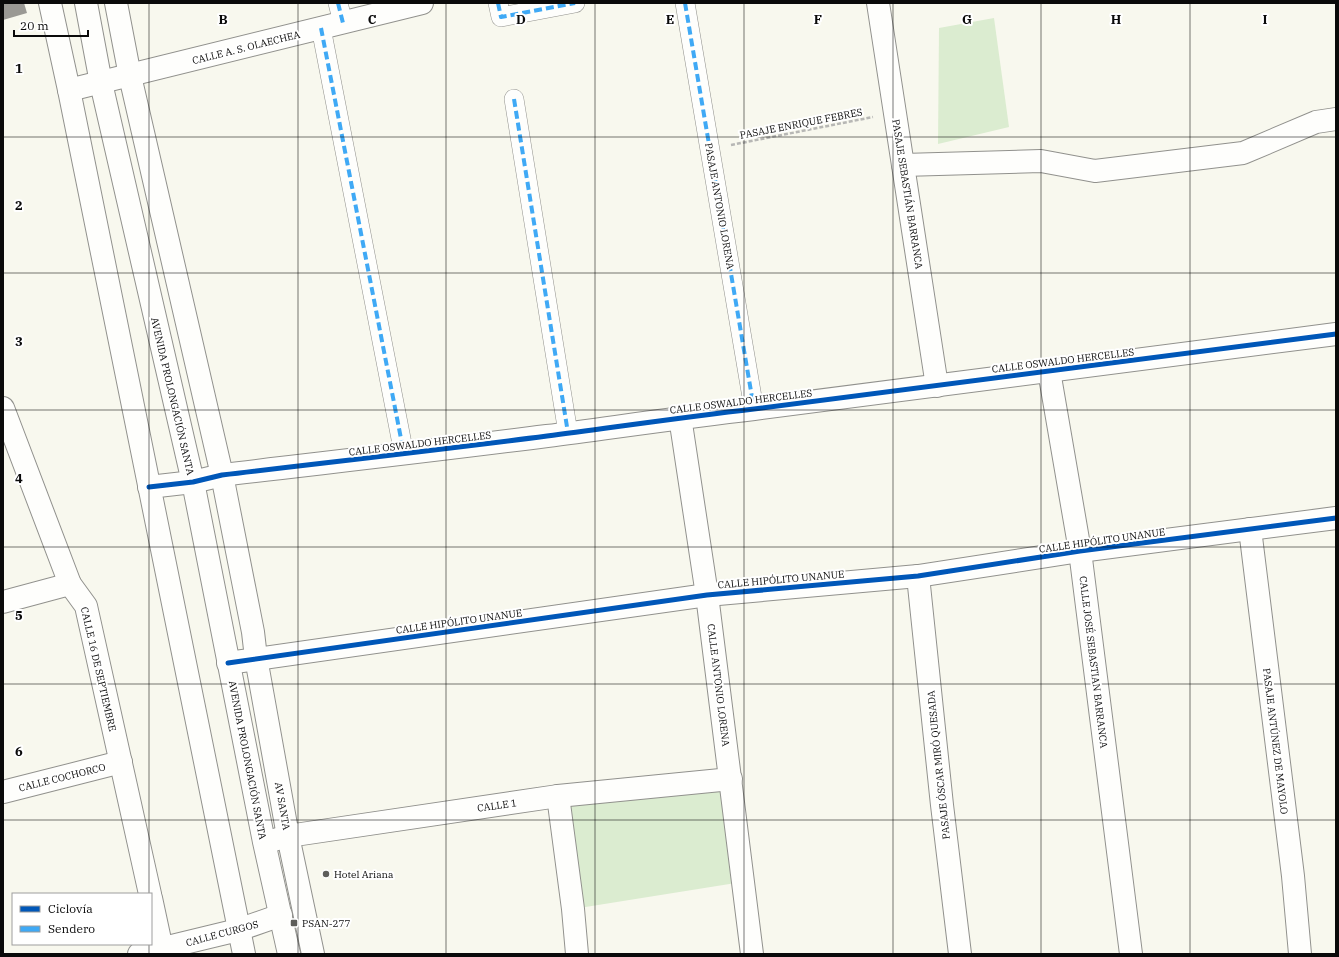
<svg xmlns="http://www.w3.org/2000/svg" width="1339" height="957" font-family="'IBM Plex Serif',serif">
  <rect width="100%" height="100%" fill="#f8f8ee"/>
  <g fill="#dbecd0">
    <polygon points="994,18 1009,127 938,144 939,28"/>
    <polygon points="731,779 742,882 573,909 558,796"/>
  </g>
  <polygon fill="#9a9994" points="3,3 24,3 27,13 3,20"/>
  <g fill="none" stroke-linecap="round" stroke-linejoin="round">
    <g stroke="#91918d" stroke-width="20">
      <g id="pedestrian">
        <polyline points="338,3 343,23"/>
        <polyline points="498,3 501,17 575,3"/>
        <polyline points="685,3 754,409"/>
        <polyline points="321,28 404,454"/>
        <polyline points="514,99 568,433"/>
      </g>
    </g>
    <g stroke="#91918d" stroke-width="24">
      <g id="minor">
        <polyline points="116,3 130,76 222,475 253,632 256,658 288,836 313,954"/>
        <polyline points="878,3 937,386"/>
        <polyline points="69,90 422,3"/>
        <polyline points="903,165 1041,161 1095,171 1243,153 1316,122 1336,119"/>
        <polyline points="1049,371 1080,551 1131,954"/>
        <polyline points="3,408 70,584 86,606 150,894"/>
        <polyline points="680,417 707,595 752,954"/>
        <path d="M149 487 193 482 222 475C331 462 439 450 547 436 616 427 685 417 754 409L1336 334"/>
        <polyline points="1250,529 1293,876 1300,954"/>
        <polyline points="918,576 942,805 960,954"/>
        <polyline points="3,602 70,584"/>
        <polyline points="228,663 707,595 918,576 1080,551 1336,518"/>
        <polyline points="3,792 121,762"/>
        <polyline points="558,796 573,909 577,954"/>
        <polyline points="274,840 288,836 558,796 731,779"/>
        <polyline points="151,898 163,954"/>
        <polyline points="139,954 238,930 281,915"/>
      </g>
    </g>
    <g stroke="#91918d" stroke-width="24">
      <g id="tertiary">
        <polyline points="50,3 69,90 244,954"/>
        <polyline points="86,3 101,83 193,482 264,842 289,954"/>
      </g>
    </g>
    <polyline stroke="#b7b7b5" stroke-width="2.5" stroke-dasharray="4 2" stroke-linecap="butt" points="731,145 873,117"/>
    <use href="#pedestrian" stroke="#fefefc" stroke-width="19"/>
    <use href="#minor" stroke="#fefefc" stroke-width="22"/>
    <use href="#tertiary" stroke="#fefefc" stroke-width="22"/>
    <g stroke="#3fa9f5" stroke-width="4" stroke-dasharray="8 4" stroke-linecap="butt">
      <polyline points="338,3 343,23"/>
      <polyline points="498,3 501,17 575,3"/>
      <polyline points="685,3 754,409"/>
      <polyline points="321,28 404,454"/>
      <polyline points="514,99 568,433"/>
    </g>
    <g stroke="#fff" stroke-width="8">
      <g id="cycleway">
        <path d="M149 487 193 482 222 475C331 462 439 450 547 436 616 427 685 417 754 409L1336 334"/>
        <polyline points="228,663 707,595 918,576 1080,551 1336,518"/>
      </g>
    </g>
    <use href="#cycleway" stroke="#0057b8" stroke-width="5"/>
  </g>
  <path fill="none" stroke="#0a0a0a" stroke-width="1" stroke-opacity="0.55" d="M149 3V894M298 3V954M446 3V954M595 3V954M744 3V954M893 3V954M1041 3V954M1190 3V954M3 137H1336M3 273H1336M3 410H1336M3 547H1336M3 684H1336M3 820H1336M149 944V954"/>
  <g fill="#5d5d5a" stroke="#fff" stroke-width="1.5">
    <circle cx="326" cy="874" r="4"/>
    <rect x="290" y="919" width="8" height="8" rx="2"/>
  </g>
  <g text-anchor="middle" stroke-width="4" stroke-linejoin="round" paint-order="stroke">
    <g font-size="10" fill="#0a0a0a" stroke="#fff">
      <text transform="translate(246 47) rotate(-14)" y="4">CALLE A. S. OLAECHEA</text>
      <text transform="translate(801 123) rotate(-11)" y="4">PASAJE ENRIQUE FEBRES</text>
      <text transform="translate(908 194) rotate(81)" y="4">PASAJE SEBASTIÁN BARRANCA</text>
      <text transform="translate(720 206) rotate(80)" y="4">PASAJE ANTONIO LORENA</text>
      <text transform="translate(1063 360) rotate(-7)" y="4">CALLE OSWALDO HERCELLES</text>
      <text transform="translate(173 396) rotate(77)" y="4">AVENIDA PROLONGACIÓN SANTA</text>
      <text transform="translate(741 401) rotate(-7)" y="4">CALLE OSWALDO HERCELLES</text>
      <text transform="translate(420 443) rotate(-7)" y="4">CALLE OSWALDO HERCELLES</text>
      <text transform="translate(1102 540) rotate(-8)" y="4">CALLE HIPÓLITO UNANUE</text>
      <text transform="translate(781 579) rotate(-5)" y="4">CALLE HIPÓLITO UNANUE</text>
      <text transform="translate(459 621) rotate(-8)" y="4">CALLE HIPÓLITO UNANUE</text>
      <text transform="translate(1094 662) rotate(83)" y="4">CALLE JOSÉ SEBASTIAN BARRANCA</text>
      <text transform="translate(99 669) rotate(77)" y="4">CALLE 16 DE SEPTIEMBRE</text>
      <text transform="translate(719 685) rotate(83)" y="4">CALLE ANTONIO LORENA</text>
      <text transform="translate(1276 741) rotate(83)" y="4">PASAJE ANTÚNEZ DE MAYOLO</text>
      <text transform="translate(248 760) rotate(79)" y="4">AVENIDA PROLONGACIÓN SANTA</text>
      <text transform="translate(938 765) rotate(-96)" y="4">PASAJE ÓSCAR MIRÓ QUESADA</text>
      <text transform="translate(62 777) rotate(-14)" y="4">CALLE COCHORCO</text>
      <text transform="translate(497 805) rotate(-8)" y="4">CALLE 1</text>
      <text transform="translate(283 806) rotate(80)" y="4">AV SANTA</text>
      <text transform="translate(222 933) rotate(-15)" y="4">CALLE CURGOS</text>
    </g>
    <g font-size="10" fill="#0a0a0a" stroke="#fff" text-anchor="start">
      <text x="334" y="878">Hotel Ariana</text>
      <text x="302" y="927">PSAN-277</text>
    </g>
  </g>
  <g font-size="13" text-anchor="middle" font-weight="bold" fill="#0a0a0a" stroke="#fff" stroke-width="4" stroke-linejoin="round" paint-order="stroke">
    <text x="223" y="24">B</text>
    <text x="372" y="24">C</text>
    <text x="521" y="24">D</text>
    <text x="670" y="24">E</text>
    <text x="818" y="24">F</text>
    <text x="967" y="24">G</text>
    <text x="1116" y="24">H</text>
    <text x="1265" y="24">I</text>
    <text x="19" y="73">1</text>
    <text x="19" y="210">2</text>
    <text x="19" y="346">3</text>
    <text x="19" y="483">4</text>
    <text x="19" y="620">5</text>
    <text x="19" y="756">6</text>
  </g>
  <rect width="1339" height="957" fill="none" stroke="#0a0a0a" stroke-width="8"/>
  <rect x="12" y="893" width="140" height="52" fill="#ffffff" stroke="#9d9d9d"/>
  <rect x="20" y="906" width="20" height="6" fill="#0057b8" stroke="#9d9d9d"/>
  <text x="48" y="913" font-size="12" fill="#0a0a0a">Ciclovía</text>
  <rect x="20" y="926" width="20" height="6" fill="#3fa9f5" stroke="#9d9d9d"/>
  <text x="48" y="933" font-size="12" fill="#0a0a0a">Sendero</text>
  <path d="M14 30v6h74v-6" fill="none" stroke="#0a0a0a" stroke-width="2"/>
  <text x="20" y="30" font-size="12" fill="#0a0a0a" stroke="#ffffff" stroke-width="3" paint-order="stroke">20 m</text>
</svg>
